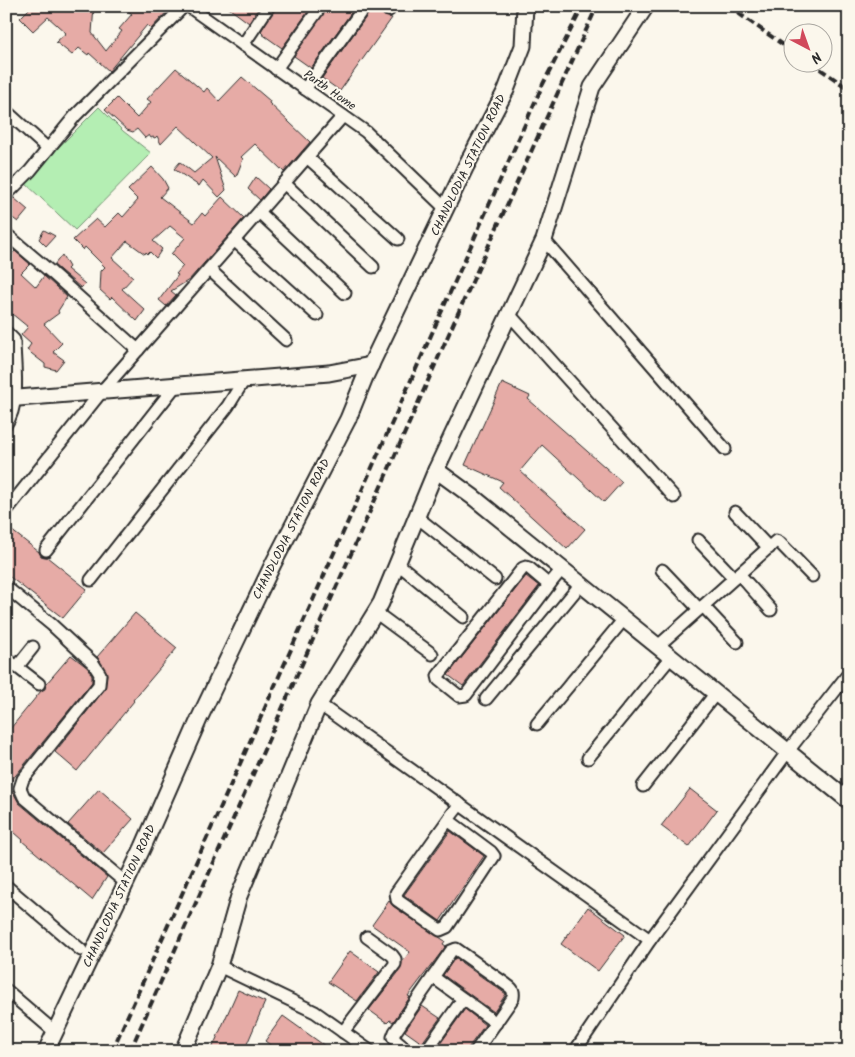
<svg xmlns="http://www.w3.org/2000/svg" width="855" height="1057" font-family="Kalam,sans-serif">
  <rect width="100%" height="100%" fill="#fbf7ec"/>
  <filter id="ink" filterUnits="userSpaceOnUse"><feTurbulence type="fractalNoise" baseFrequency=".02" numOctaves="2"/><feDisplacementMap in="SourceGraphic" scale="10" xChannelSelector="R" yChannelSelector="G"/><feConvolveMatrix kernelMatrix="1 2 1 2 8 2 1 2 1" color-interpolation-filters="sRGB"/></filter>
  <g filter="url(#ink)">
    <polygon fill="#b4eeb3" stroke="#708c6f" points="99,107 123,131 151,153 75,230 24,182"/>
    <g fill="#e6aba6" stroke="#2b2b2b">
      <polygon points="32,6 94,6 92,33 106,51 122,31 119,29 132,14 122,6 172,6 151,29 147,25 109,71 89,53 88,55 79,48 72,55 56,42 66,33 48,17 33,31 20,18"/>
      <polygon points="226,6 260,6 249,23"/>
      <polygon points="276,6 312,6 282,48 262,34 263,33 261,31"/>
      <polygon points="328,6 356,6 311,68 294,56"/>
      <polygon points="372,6 378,8 384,16 392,18 340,91 322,78 371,10"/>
      <polygon points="176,68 204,92 207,88 219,101 242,77 270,101 269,103 310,142 284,172 255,144 241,157 243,159 236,177 215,157 226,190 219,197 203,180 199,186 174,169 180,162 194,173 212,158 178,126 161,144 157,136 155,138 153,137 151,138 149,135 145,138 137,129 133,132 127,130 105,110 117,98 137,118 151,102 147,99"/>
      <polygon points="152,167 163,179 168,188 160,197 194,223 202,213 205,216 222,197 244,218 189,280 171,291 176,295 166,306 159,300 178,275 176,274 183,266 171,254 185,238 170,226 153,241 162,249 156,258 150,252 148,254 146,252 145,254 127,241 112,258 133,277 122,289 145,310 137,321 112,297 110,299 100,290 101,271 105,267 85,247 83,250 73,240 96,219 105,227 119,213 123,217 138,200 128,190"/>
      <polygon points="256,177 269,189 260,200 248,189"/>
      <polygon points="14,198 28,210 18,222 6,213 6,206"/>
      <polygon points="44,230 55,236 46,246 39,239"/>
      <polygon points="15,251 30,264 21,273 36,287 44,276 67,297 58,311 59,313 44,324 62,343 53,352 64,360 56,370 45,367 45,364 27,350 31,344 21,335 28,327 6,309 6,260"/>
      <polygon points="62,255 69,267 67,269 85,284 81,288 54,265"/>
      <polygon points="502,383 530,396 528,399 622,482 604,502 542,445 520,471 585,529 567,549 499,487 503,482 465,465"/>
      <polygon points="6,526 39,552 41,556 47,557 87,589 63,618 6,574"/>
      <polygon points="526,576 539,586 463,686 448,675"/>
      <polygon points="135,613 177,648 133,700 134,701 77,771 55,752 105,689 107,674 97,657"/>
      <polygon points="71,655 88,668 92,676 92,682 7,786 13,792 19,803 107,877 92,900 22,841 23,840 6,825 6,725 10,729 41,691 45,689 46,684"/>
      <polygon points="99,789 133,819 103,853 68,824"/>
      <polygon points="690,789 717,810 689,847 661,826"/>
      <polygon points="450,831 484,856 440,921 404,895"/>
      <polygon points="389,901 393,906 445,941 443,944 446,946 408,996 410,997 393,1022 390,1020 387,1023 369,1010 401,969 402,962 410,952 372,925"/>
      <polygon points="588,907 625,935 598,971 561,944"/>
      <polygon points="350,951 379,972 357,1001 328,982"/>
      <polygon points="455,958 506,994 494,1012 443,975"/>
      <polygon points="238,990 265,1002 244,1051 211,1051"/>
      <polygon points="422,1006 440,1018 422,1043 405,1031"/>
      <polygon points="465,1009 485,1025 482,1029 466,1051 435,1051"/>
      <polygon points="283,1016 332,1051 278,1051 265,1041"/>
    </g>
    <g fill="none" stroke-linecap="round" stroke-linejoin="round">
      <g stroke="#2b2b2b" stroke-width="15">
        <g id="minor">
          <polyline points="188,6 366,132 446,209"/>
          <polyline points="385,6 389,10"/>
          <polyline points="243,45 269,6"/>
          <polyline points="276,69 321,6"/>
          <polyline points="305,89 365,6"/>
          <polyline points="6,111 48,149"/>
          <polyline points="307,157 398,239"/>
          <polyline points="284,183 373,267"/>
          <polyline points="6,195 30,171 75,116 184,6"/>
          <polyline points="259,212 345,293"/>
          <polyline points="6,234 52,273 138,350"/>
          <polyline points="234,240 317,315"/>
          <polyline points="544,240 725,449"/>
          <polyline points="209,269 286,340"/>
          <polyline points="509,314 674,497"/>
          <path d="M6 332 14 340C14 364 21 403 6 424"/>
          <polyline points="6,511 102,391 343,116"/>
          <polyline points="735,512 769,548"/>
          <polyline points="417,517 495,579"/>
          <polyline points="698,540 734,578"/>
          <polyline points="46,550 176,385"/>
          <polyline points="397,563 463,617"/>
          <polyline points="662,570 699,609"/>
          <polyline points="739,574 771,610"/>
          <polyline points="91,580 228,406 244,380"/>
          <polyline points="549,585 529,568 526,567 523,568 438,676 439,680 459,696 466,695 553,580 562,569"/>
          <polyline points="6,587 52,625 93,663 100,674 99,685 23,779 20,788 24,797 126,883"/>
          <polyline points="703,606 737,642"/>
          <polyline points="375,612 432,654"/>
          <polyline points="658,646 776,541 780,543 812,576"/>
          <polyline points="6,659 17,667 33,647"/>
          <polyline points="17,667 39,684"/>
          <polyline points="486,699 581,584"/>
          <polyline points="319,704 650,940"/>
          <polyline points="537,724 624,619"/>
          <polyline points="588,758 671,657"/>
          <polyline points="643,786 716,693"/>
          <polyline points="448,820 491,852 494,856 447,927 440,930 397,900 396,893 453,813 460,804"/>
          <polyline points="6,886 81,950"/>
          <polyline points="219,966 315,1012 370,1051"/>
          <polyline points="433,977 496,1023"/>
          <polyline points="6,990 55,1032"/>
          <polyline points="343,1032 395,964 395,959 392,955 367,937"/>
          <path d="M408 1051 396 1041 393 1037 395 1032 451 951 456 949 507 985C513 989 514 991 513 998L476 1051"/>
          <polyline points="426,1051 463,999"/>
          <polyline points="575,1051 650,940 788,751 849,673"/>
        </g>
      </g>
      <g stroke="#2b2b2b" stroke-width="19">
        <g id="tertiary">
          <polyline points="646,6 592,87 544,240 436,470 473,497 849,801"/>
          <polyline points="6,399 329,373 371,365"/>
          <polyline points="46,1051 143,847 200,717 273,564 348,419 365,377 466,166 506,90 523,46 525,6"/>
          <polyline points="183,1051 219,966 239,896 319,704 381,603 436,470"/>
        </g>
      </g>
      <use href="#minor" stroke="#fbf7ec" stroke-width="11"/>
      <use href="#tertiary" stroke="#fbf7ec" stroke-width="15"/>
      <g stroke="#2b2b2b" stroke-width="4" stroke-dasharray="8 4" stroke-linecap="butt">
        <polyline points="728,6 792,51"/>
        <polyline points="810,62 849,89"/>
        <polyline points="112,1051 543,84 583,6"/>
        <polyline points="130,1051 459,311 597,6"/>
      </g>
    </g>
  </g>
  <g text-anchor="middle" stroke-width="4" stroke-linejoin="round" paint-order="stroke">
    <g font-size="12" fill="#2b2b2b" stroke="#fbf7ec">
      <text transform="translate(330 90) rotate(35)" y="4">Parth Home</text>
      <text transform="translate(468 165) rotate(-64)" y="4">CHANDLODIA STATION ROAD</text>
      <text transform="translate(291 529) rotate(-63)" y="4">CHANDLODIA STATION ROAD</text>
      <text transform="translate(119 896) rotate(-65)" y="4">CHANDLODIA STATION ROAD</text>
    </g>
  </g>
  <rect width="855" height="1057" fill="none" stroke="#fbf7ec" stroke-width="25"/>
  <rect x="12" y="12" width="830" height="1032" fill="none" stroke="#2b2b2b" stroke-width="2" filter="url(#ink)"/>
  <g transform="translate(808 48) rotate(139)"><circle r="24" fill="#fbf7ec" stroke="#a8a59f"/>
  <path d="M0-4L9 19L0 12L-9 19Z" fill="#d1495b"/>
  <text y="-8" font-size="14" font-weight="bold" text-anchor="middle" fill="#2b2b2b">N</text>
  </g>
</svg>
